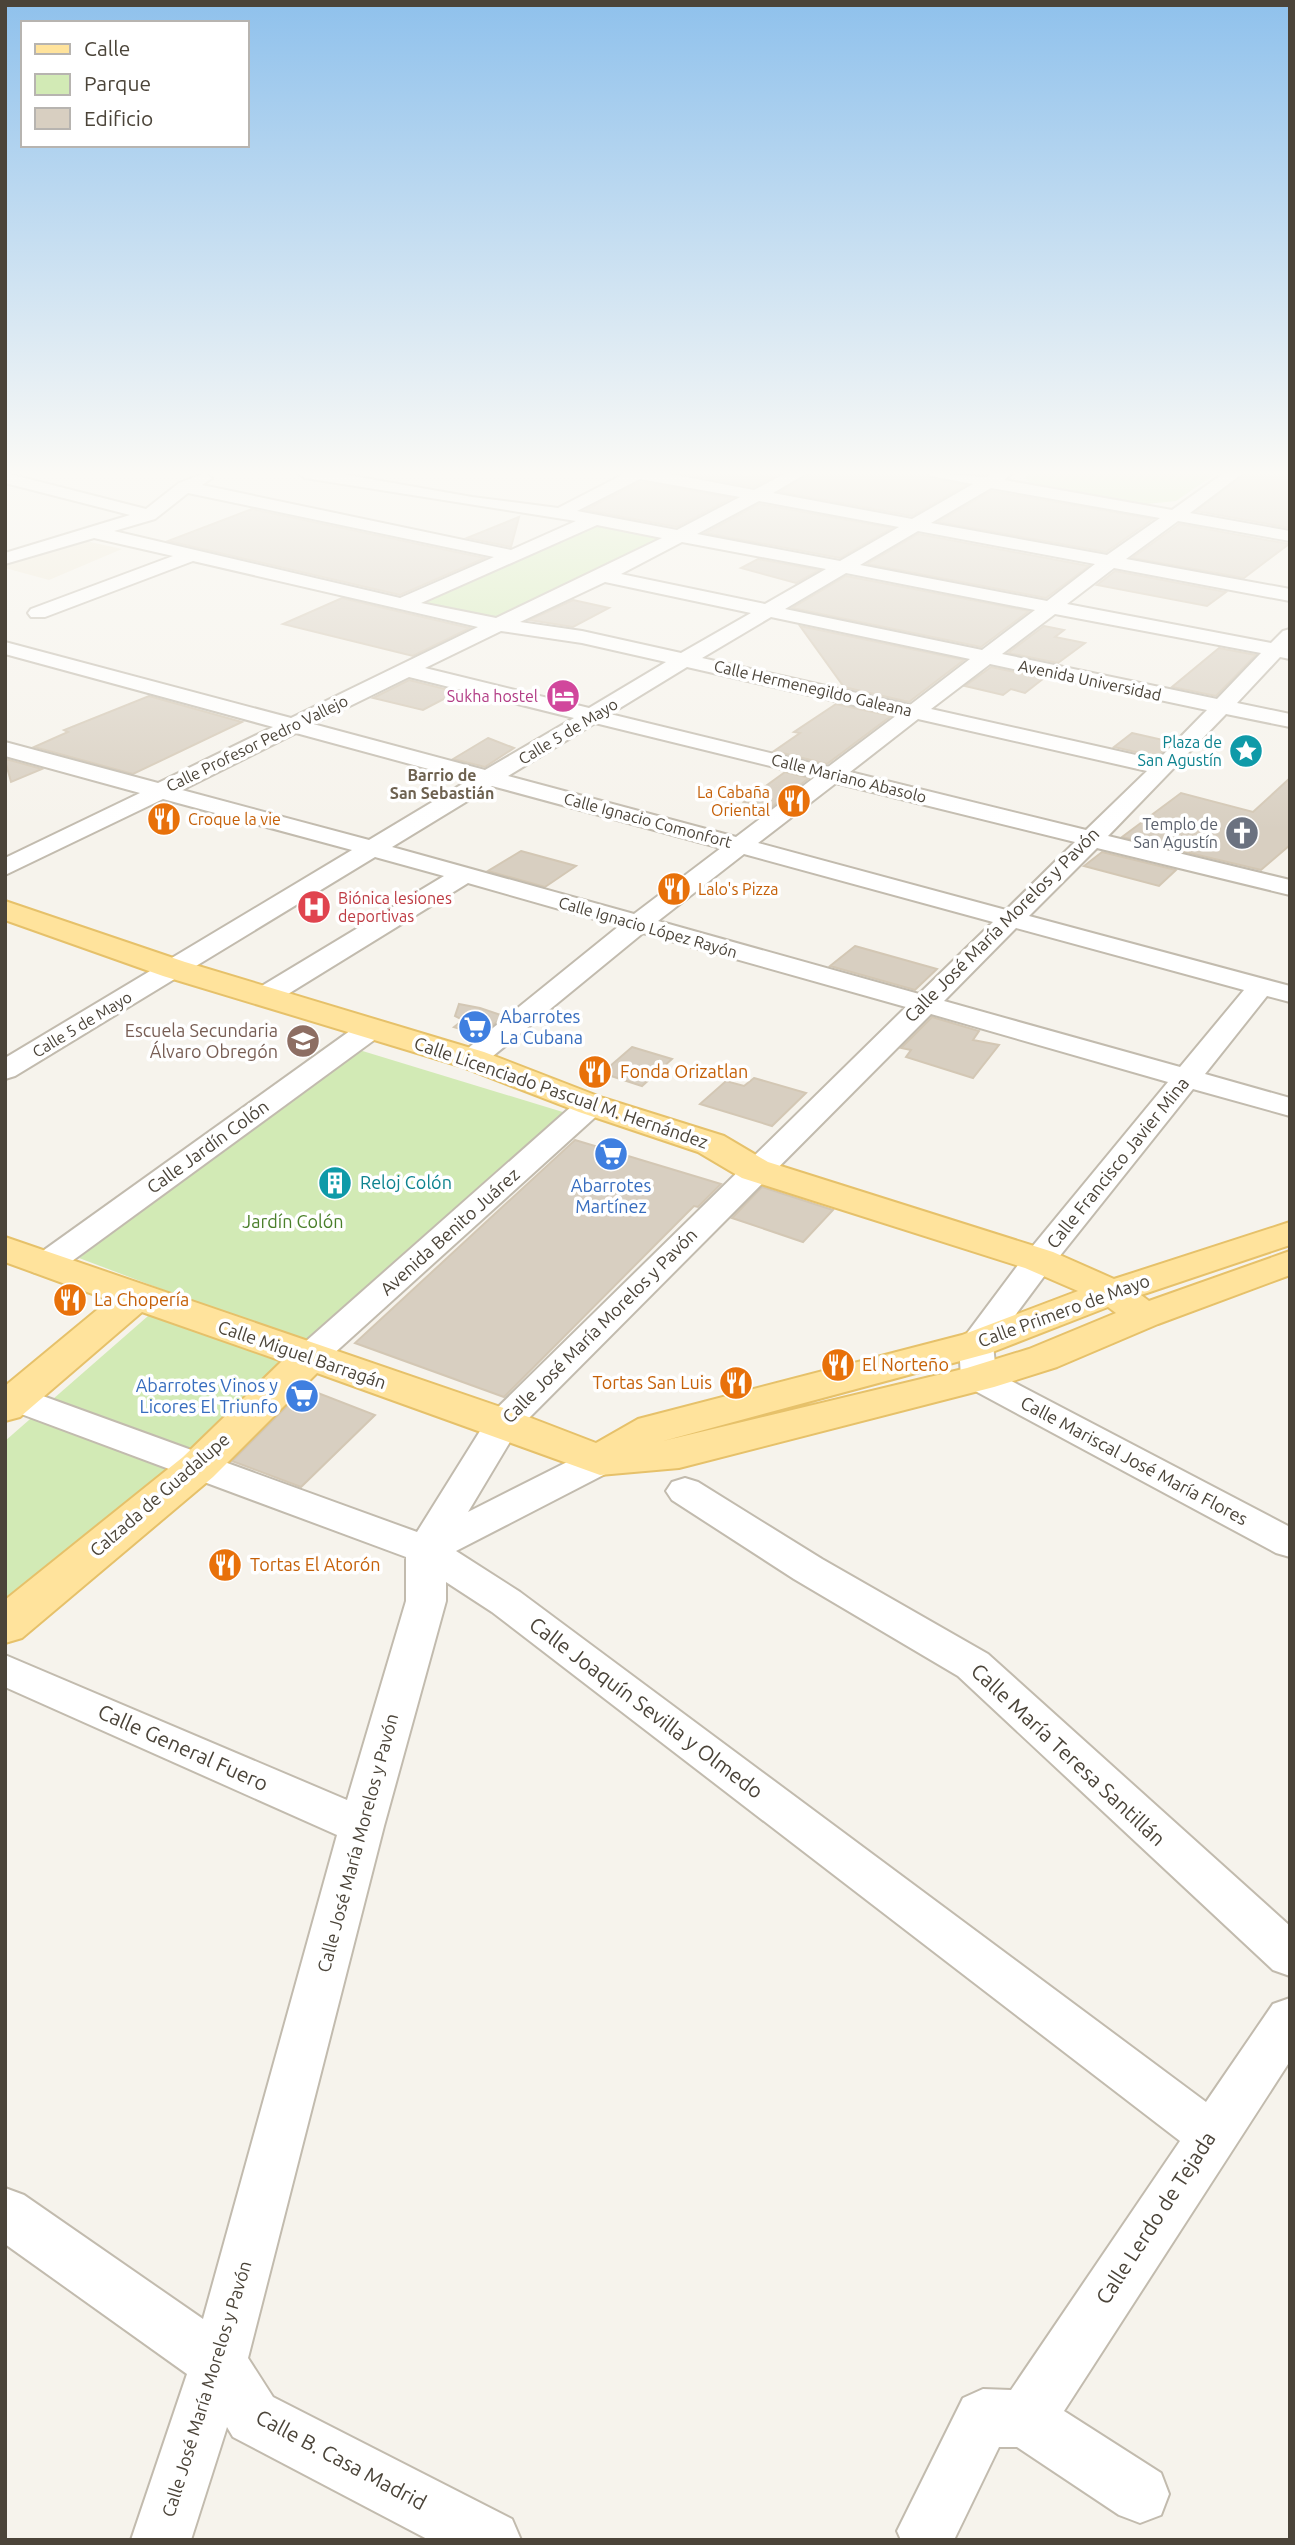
<svg xmlns="http://www.w3.org/2000/svg" width="1295" height="2545" font-family="Ubuntu,sans-serif">
  <rect width="100%" height="100%" fill="#f6f3ec"/>
  <polygon fill="#efe8d6" points="81,540 122,549 49,580 5,568 5,565"/>
  <g fill="#d2eab5">
    <polygon points="1030,473 1217,473 1176,501 1146,504 1030,483 1025,477"/>
    <polygon points="594,522 665,538 508,621 410,604"/>
    <polygon points="356,1049 566,1113 307,1344 79,1258"/>
    <polygon points="156,1309 291,1357 188,1463 5,1610 5,1441"/>
  </g>
  <g fill="#d8cfc1" stroke="#d3c7b4" stroke-width="2">
    <polygon points="681,473 726,473 748,477 757,473 780,473 754,487"/>
    <polygon points="810,473 927,473 931,479 966,485 912,516 780,492"/>
    <polygon points="1246,473 1290,473 1290,528 1196,511"/>
    <polygon points="640,482 732,498 677,527 585,510"/>
    <polygon points="991,491 1153,519 1106,552 938,522"/>
    <polygon points="759,504 892,528 840,558 705,533"/>
    <polygon points="252,509 485,558 400,595 168,541"/>
    <polygon points="519,517 511,547 467,538"/>
    <polygon points="1179,524 1289,544 1244,578 1132,558"/>
    <polygon points="918,534 1089,566 1046,598 867,564"/>
    <polygon points="758,559 819,570 796,583 741,568"/>
    <polygon points="1115,571 1226,592 1207,606 1097,585"/>
    <polygon points="846,576 1029,611 981,647 792,608"/>
    <polygon points="342,598 384,608 470,628 413,656 283,624"/>
    <polygon points="573,600 609,608 573,627 529,620"/>
    <polygon points="800,626 964,660 909,702 844,687"/>
    <polygon points="1044,626 1064,630 1055,637 1085,643 1058,663 1008,653"/>
    <polygon points="1219,648 1256,655 1216,696 1172,687"/>
    <polygon points="991,667 1044,678 1025,693 1011,689 1003,695 965,686"/>
    <polygon points="409,680 457,692 423,710 373,698"/>
    <polygon points="149,696 242,722 133,774 34,747 68,732 64,730"/>
    <polygon points="836,704 891,716 827,764 774,751 800,733 794,732"/>
    <polygon points="1132,733 1172,742 1157,757 1114,747"/>
    <polygon points="488,738 514,748 485,767 453,759"/>
    <polygon points="5,760 6,759 42,769 11,782"/>
    <polygon points="785,772 809,778 770,808 744,802"/>
    <polygon points="1290,778 1290,845 1261,870 1122,837 1181,793 1253,812"/>
    <polygon points="521,851 576,866 545,887 488,871"/>
    <polygon points="1102,852 1176,870 1159,886 1084,866"/>
    <polygon points="855,946 937,969 915,990 830,966"/>
    <polygon points="459,1004 480,1008 504,1016 480,1035 454,1027 463,1020 455,1016"/>
    <polygon points="932,1017 979,1031 973,1040 999,1045 973,1078 906,1057 911,1050 901,1048"/>
    <polygon points="632,1047 672,1059 642,1086 602,1073"/>
    <polygon points="754,1078 806,1093 772,1126 700,1104 726,1081 744,1086"/>
    <polygon points="575,1140 721,1184 698,1207 694,1206 504,1397 355,1343"/>
    <polygon points="762,1187 833,1210 803,1242 732,1218"/>
    <polygon points="305,1388 375,1415 301,1487 232,1461"/>
  </g>
  <g fill="none" stroke-linecap="round" stroke-linejoin="round">
    <g stroke="#c2bbae" stroke-width="4">
      <g id="minor">
        <path d="M5 473 146 509 179 483 205 473 212 478 202 485 511 550 576 521 305 478 297 473H336L472 497 558 508 626 473H665L754 490 786 473H807L773 493 912 519 973 484 931 476 929 473 986 477 992 473H1012L1004 480 1172 510 1224 473H1243L1190 513 1290 531V541L1178 521 1126 559 1290 589V601L1114 568 1067 604 1271 643 1283 631 1290 629V659L1280 657 1237 703 1290 714V727L1226 714 1108 836 1290 880V895L1097 848 1029 916 1290 986V1002L1267 996 1205 1074 1290 1098V1116L1193 1089 1051 1267 993 1345 996 1373 1290 1527V1557L1276 1553 966 1386 961 1378 959 1344 1027 1253 1168 1082 931 1014 517 1430 468 1512 587 1452 600 1449 613 1452 619 1461 613 1470 456 1551 520 1592 1206 2102 1273 2004 1290 1998V2061L1064 2411 1161 2473 1169 2494 1161 2515 1140 2523 1119 2515 1017 2447H999L954 2540H901L897 2531 963 2398 983 2389 1011 2390 1180 2141 492 1612 446 1582V1601L384 1826 248 2358 273 2397 512 2519 521 2540H429L233 2437 227 2427 191 2540H131L187 2374 5 2244V2188L24 2195 203 2319 337 1835 5 1687V1655L347 1800 406 1601V1557L5 1408V1390L16 1388 29 1391 417 1532 490 1415 906 1007 643 933 482 1065 472 1068 462 1065 458 1059 462 1053 619 926 468 883 275 1002H255L251 996 255 990 444 876 375 857 15 1076 5 1079V1058L352 850 163 799 5 875V858L140 793 5 756V742L158 783 273 727 5 654V642L291 718 478 627 193 561 45 617H31L28 613 31 609 173 556 94 538 5 564V553L130 515 5 483ZM640 479 740 497 677 530 577 511ZM991 488 1160 518 1107 555 931 523ZM188 493 494 557 400 598 114 531 155 519ZM759 501 899 527 840 561 697 534ZM597 525 662 538 496 618 421 603ZM918 531 1095 564 1047 601 860 565ZM682 542 826 569 765 604 621 574ZM846 573 1035 610 982 650 785 609ZM605 582 751 613 681 653 582 631 520 622ZM1055 614 1261 653 1217 699 1002 654ZM771 617 970 659 910 705 702 658ZM501 631 582 643 666 662 589 708 425 668ZM990 664 1207 710 1158 760 931 709ZM687 667 897 715 828 767 610 714ZM409 677 574 718 485 770 313 724ZM918 719 1147 771 1086 830 850 772ZM595 723 815 777 736 837 508 776ZM296 733 469 780 369 840 182 790ZM836 783 1075 842 1006 910 758 843ZM492 786 721 848 634 914 392 847ZM744 854 993 922 919 994 658 921ZM1016 928 1244 990 1180 1067 944 1001Z"/>
        <polygon points="371,1021 381,1023 385,1029 381,1035 57,1272 45,1275 33,1272 28,1265 33,1258 361,1023"/>
        <polygon points="591,1096 602,1099 606,1105 602,1111 320,1366 308,1369 296,1366 290,1358 296,1350 580,1099"/>
        <polygon points="685,1478 698,1482 822,1559 988,1654 1290,1926 1290,1976 1273,1970 958,1676 794,1579 672,1500 666,1491 672,1482"/>
      </g>
    </g>
    <g stroke="#e6c16a" stroke-width="4">
      <path id="major" d="M5 901 185 962 484 1052 603 1098 724 1136 768 1162 1053 1252 1114 1279 1290 1222V1245L1141 1295 1149 1301 1290 1251V1275L1158 1324 1057 1367 994 1387 679 1468 600 1475 317 1373 213 1477 22 1638 5 1643V1600L183 1457 282 1361 142 1312 20 1417 5 1421V1386L109 1300 5 1262V1237L518 1413 596 1443 638 1419 962 1335 1078 1291 1025 1268 742 1178 698 1152 579 1112 460 1066 163 976 5 920ZM1108 1307 1116 1313 1029 1349 967 1368 663 1441 990 1353Z"/>
    </g>
    <use href="#minor" fill="#fff" fill-rule="evenodd"/>
    <use href="#major" fill="#ffe39c" fill-rule="evenodd"/>
  </g>
  <linearGradient id="sky" x2="0" y2="1"><stop stop-color="#8fc1ec"/><stop offset="0.57" stop-color="#fbfaf6"/><stop offset="1" stop-color="#fbfaf6" stop-opacity="0"/></linearGradient>
  <rect width="1295" height="830" fill="url(#sky)"/>
  <defs>
    <g id="hotel-disc" transform="scale(1.75)"><circle r="9.5" fill="#d1479c" stroke="#fff"/><path d="M-6-4.5h1.5V1H6V5H4.5V3h-9V5H-6ZM-4 0a1.8 1.8 0 1 1 3.6 0ZM.5 0V-2.5h3Q6-2.5 6 0Z" fill="#fff"/></g>
    <g id="sight-disc" transform="scale(1.75)"><circle r="9.5" fill="#0f9aa8" stroke="#fff"/><path d="M0-6L1.8-2.2L6-1.7L2.9 1.2L3.7 5.4L0 3.3L-3.7 5.4L-2.9 1.2L-6-1.7L-1.8-2.2Z" fill="#fff"/></g>
    <g id="restaurant-disc" transform="scale(1.75)"><circle r="9.5" fill="#e8710a" stroke="#fff"/><path d="M-5-6h1v4h1v-4h1v4h1v-4h1v5L-1.5 .5V6h-2V.5L-5-1ZM5-6V6H3V1.5H1.5Q1.5-4 5-6Z" fill="#fff"/></g>
    <g id="church-disc" transform="scale(1.75)"><circle r="9.5" fill="#6b7280" stroke="#fff"/><path d="M-1.2-6h2.4v3.5h3.3v2.4h-3.3V6h-2.4V-.1h-3.3v-2.4h3.3Z" fill="#fff"/></g>
    <g id="hospital-disc" transform="scale(1.75)"><circle r="9.5" fill="#e0444e" stroke="#fff"/><path d="M-5-5h3v3.5h4V-5h3V5h-3V1.5h-4V5h-3Z" fill="#fff"/></g>
    <g id="supermarket-disc" transform="scale(1.75)"><circle r="9.5" fill="#3f7fe0" stroke="#fff"/><path d="M-6-5.5h2.5l.6 2H6L4.5 2H-2.5L-4.4-4H-6ZM-1.5 3.2a1.3 1.3 0 1 0 .1 0ZM3 3.2a1.3 1.3 0 1 0 .1 0Z" fill="#fff"/></g>
    <g id="school-disc" transform="scale(1.75)"><circle r="9.5" fill="#8d6e63" stroke="#fff"/><path d="M0-5L7-2L0 1L-7-2ZM-4 1L0 2.5L4 1V4Q0 6-4 4Z" fill="#fff"/></g>
    <g id="building-disc" transform="scale(1.75)"><circle r="9.5" fill="#0f9aa8" stroke="#fff"/><path d="M-4-6H4V6H1V3H-1V6H-4ZM-2.5-4.3h1.7v1.8h-1.7ZM.8-4.3h1.7v1.8H.8ZM-2.5-1h1.7V.8h-1.7ZM.8-1h1.7V.8H.8Z" fill="#fff"/></g>
  </defs>
  <g fill-rule="evenodd">
    <use href="#hotel-disc" x="563" y="696"/>
    <use href="#sight-disc" x="1246" y="751"/>
    <use href="#restaurant-disc" x="794" y="801"/>
    <use href="#restaurant-disc" x="164" y="819"/>
    <use href="#church-disc" x="1242" y="833"/>
    <use href="#restaurant-disc" x="674" y="889"/>
    <use href="#hospital-disc" x="314" y="907"/>
    <use href="#supermarket-disc" x="475" y="1027"/>
    <use href="#school-disc" x="303" y="1041"/>
    <use href="#restaurant-disc" x="595" y="1072"/>
    <use href="#supermarket-disc" x="611" y="1154"/>
    <use href="#building-disc" x="335" y="1183"/>
    <use href="#restaurant-disc" x="70" y="1300"/>
    <use href="#restaurant-disc" x="838" y="1365"/>
    <use href="#restaurant-disc" x="736" y="1383"/>
    <use href="#supermarket-disc" x="302" y="1396"/>
    <use href="#restaurant-disc" x="225" y="1565"/>
  </g>
  <g text-anchor="middle" stroke-width="7" stroke-linejoin="round" paint-order="stroke">
    <g font-size="16" fill="#4b4439" stroke="#fff">
      <text transform="translate(1090 680) rotate(12)" y="6">Avenida Universidad</text>
      <text transform="translate(813 688) rotate(13)" y="6">Calle Hermenegildo Galeana</text>
      <text transform="translate(568 731) rotate(-31)" y="6">Calle 5 de Mayo</text>
      <text transform="translate(257 743) rotate(-26)" y="6">Calle Profesor Pedro Vallejo</text>
      <text transform="translate(849 778) rotate(14)" y="6">Calle Mariano Abasolo</text>
      <text transform="translate(648 820) rotate(15)" y="6">Calle Ignacio Comonfort</text>
      <text transform="translate(648 927) rotate(16)" y="6">Calle Ignacio López Rayón</text>
      <text transform="translate(82 1024) rotate(-31)" y="6">Calle 5 de Mayo</text>
    </g>
    <g font-size="16" fill="#b23c85" stroke="#fff" text-anchor="end">
      <text x="538" y="702">Sukha hostel</text>
    </g>
    <g font-size="16" fill="#0d838f" stroke="#fff" text-anchor="end">
      <text x="1222" y="748">Plaza de<tspan x="1222" dy="18">San Agustín</tspan></text>
    </g>
    <g font-size="16" font-weight="bold" fill="#6e6250" stroke="#fff">
      <text x="442" y="781">Barrio de<tspan x="442" dy="18">San Sebastián</tspan></text>
    </g>
    <g font-size="16" fill="#c56008" stroke="#fff" text-anchor="start">
      <text x="770" y="798" text-anchor="end">La Cabaña<tspan x="770" dy="18">Oriental</tspan></text>
      <text x="188" y="825">Croque la vie</text>
      <text x="698" y="895">Lalo's Pizza</text>
    </g>
    <g font-size="16" fill="#5b616d" stroke="#fff" text-anchor="end">
      <text x="1218" y="830">Templo de<tspan x="1218" dy="18">San Agustín</tspan></text>
    </g>
    <g font-size="16" fill="#be3a42" stroke="#fff" text-anchor="start">
      <text x="338" y="904">Biónica lesiones<tspan x="338" dy="18">deportivas</tspan></text>
    </g>
    <g font-size="18" fill="#4b4439" stroke="#fff">
      <text transform="translate(1002 925) rotate(-45)" y="6">Calle José María Morelos y Pavón</text>
      <text transform="translate(561 1093) rotate(19)" y="6">Calle Licenciado Pascual M. Hernández</text>
      <text transform="translate(208 1147) rotate(-36)" y="6">Calle Jardín Colón</text>
      <text transform="translate(1118 1163) rotate(-51)" y="6">Calle Francisco Javier Mina</text>
      <text transform="translate(450 1232) rotate(-42)" y="6">Avenida Benito Juárez</text>
      <text transform="translate(1064 1311) rotate(-20)" y="6">Calle Primero de Mayo</text>
      <text transform="translate(600 1326) rotate(-45)" y="6">Calle José María Morelos y Pavón</text>
      <text transform="translate(302 1355) rotate(19)" y="6">Calle Miguel Barragán</text>
      <text transform="translate(1134 1461) rotate(28)" y="6">Calle Mariscal José María Flores</text>
      <text transform="translate(160 1495) rotate(-41)" y="6">Calzada de Guadalupe</text>
      <text transform="translate(358 1843) rotate(-75)" y="6">Calle José María Morelos y Pavón</text>
      <text transform="translate(207 2389) rotate(-73)" y="6">Calle José María Morelos y Pavón</text>
    </g>
    <g font-size="18" fill="#366cbe" stroke="#fff" text-anchor="start">
      <text x="500" y="1023">Abarrotes<tspan x="500" dy="21">La Cubana</tspan></text>
      <text x="611" y="1192" text-anchor="middle">Abarrotes<tspan x="611" dy="21">Martínez</tspan></text>
      <text x="278" y="1392" text-anchor="end">Abarrotes Vinos y<tspan x="278" dy="21">Licores El Triunfo</tspan></text>
    </g>
    <g font-size="18" fill="#785e54" stroke="#fff" text-anchor="end">
      <text x="278" y="1037">Escuela Secundaria<tspan x="278" dy="21">Álvaro Obregón</tspan></text>
    </g>
    <g font-size="18" fill="#c56008" stroke="#fff" text-anchor="start">
      <text x="620" y="1078">Fonda Orizatlan</text>
      <text x="94" y="1306">La Chopería</text>
      <text x="862" y="1371">El Norteño</text>
      <text x="712" y="1389" text-anchor="end">Tortas San Luis</text>
      <text x="250" y="1571">Tortas El Atorón</text>
    </g>
    <g font-size="18" fill="#0d838f" stroke="#fff" text-anchor="start">
      <text x="360" y="1189">Reloj Colón</text>
    </g>
    <g font-size="18" fill="#4a7f2a" stroke="#fff">
      <text x="293" y="1228">Jardín Colón</text>
    </g>
    <g font-size="21" fill="#4b4439" stroke="#fff">
      <text transform="translate(646 1708) rotate(37)" y="7">Calle Joaquín Sevilla y Olmedo</text>
      <text transform="translate(183 1748) rotate(24)" y="7">Calle General Fuero</text>
      <text transform="translate(1068 1755) rotate(43)" y="7">Calle María Teresa Santillán</text>
      <text transform="translate(1156 2218) rotate(-57)" y="7">Calle Lerdo de Tejada</text>
      <text transform="translate(341 2460) rotate(28)" y="7">Calle B. Casa Madrid</text>
    </g>
  </g>
  <rect width="1295" height="2545" fill="none" stroke="#4b4439" stroke-width="14"/>
  <rect x="21" y="21" width="228" height="126" fill="#ffffff" stroke="#b7b4b0" stroke-width="2"/>
  <rect x="35" y="44" width="35" height="10" fill="#ffe39c" stroke="#b7b4b0" stroke-width="2"/>
  <text x="84" y="56" font-size="21" fill="#4b4439">Calle</text>
  <rect x="35" y="74" width="35" height="21" fill="#d2eab5" stroke="#b7b4b0" stroke-width="2"/>
  <text x="84" y="91" font-size="21" fill="#4b4439">Parque</text>
  <rect x="35" y="108" width="35" height="21" fill="#d8cfc1" stroke="#b7b4b0" stroke-width="2"/>
  <text x="84" y="126" font-size="21" fill="#4b4439">Edificio</text>
</svg>
